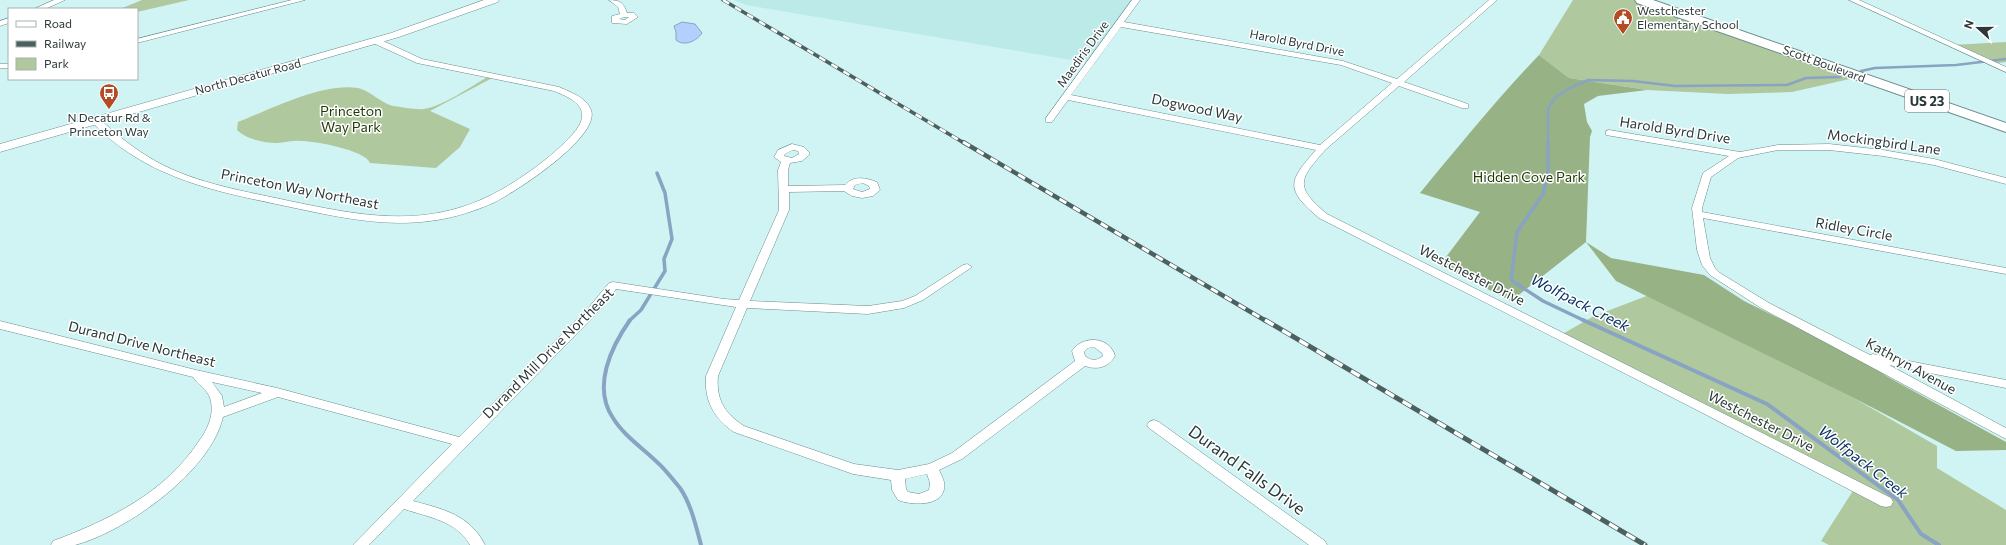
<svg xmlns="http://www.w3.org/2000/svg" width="2006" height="545" font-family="Commissioner,sans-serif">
  <rect width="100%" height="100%" fill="#d0f4f4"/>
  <polygon fill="#bceae9" points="734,0 1138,0 1095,64 746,5"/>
  <g fill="#afc89e">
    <polygon points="142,0 189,0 137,12 137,9 120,9"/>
    <polygon points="1573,0 1639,0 1863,76 1792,92 1728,94 1647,90 1569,78 1539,55"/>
    <polygon points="2006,42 2006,62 1991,64 1952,45"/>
    <path d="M489 76 494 77 430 111 470 129 460 147 436 168 370 163C365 150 315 141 301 141 293 140 285 143 277 143 264 143 246 139 237 130L238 122C271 109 323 82 358 88 369 90 381 103 393 106 402 107 416 110 424 109 443 106 472 86 489 76Z"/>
    <polygon points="1665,289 1937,446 1937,468 2006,510 2006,545 1829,545 1821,541 1856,486 1559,336 1594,316"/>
  </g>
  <path fill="#97b385" d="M1539 55 1569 78 1647 90 1598 96 1584 104 1587 122 1592 131 1590 137 1586 242 1611 258 1704 275 1744 301 1857 357 1888 377 2006 442V450L1956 451 1848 395 1616 281 1586 242 1511 301 1440 265 1480 212 1420 193C1459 146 1497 99 1539 55Z"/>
  <path fill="#b1d0fd" stroke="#89a3c2" d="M682 22 695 24 702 33C697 41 684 47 676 40V32L674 26Z"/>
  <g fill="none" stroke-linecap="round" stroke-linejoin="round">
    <g stroke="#89a3c2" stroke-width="2.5">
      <polyline points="1861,71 1875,68 1956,65 2006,59"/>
      <polyline points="1548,143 1548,108 1556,97 1568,89 1588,80 1633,81 1675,86 1787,85 1806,78 1840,77"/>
    </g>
    <g stroke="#89a3c2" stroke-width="3.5">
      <polyline points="1548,142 1548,173 1543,194 1517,232 1511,280 1543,301 1585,321"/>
      <polyline points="629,321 641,310 665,271 664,259 672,239 665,193 657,173"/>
    </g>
    <g stroke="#89a3c2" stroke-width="4">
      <path d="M630 320C611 347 592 387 613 418 624 436 644 449 658 463 666 470 673 480 680 488 691 504 696 526 701 545"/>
      <polyline points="1583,320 1767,404 1898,500 1921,534 1939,545"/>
    </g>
    <g stroke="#6a8c8b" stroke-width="1">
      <g id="minor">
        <polygon points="54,0 65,0 45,9 34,9"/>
        <polygon points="292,0 305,0 137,43 137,39"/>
        <path d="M609 0C620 0 624 3 627 13H634L638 17 627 24 612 23V16L620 14 618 7ZM624 17H629L625 20 619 19Z"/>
        <path d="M1132 0H1140L1124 22 1343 61 1397 79 1489 0H1497L1404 82 1468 104V108H1462L1399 86 1325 150C1299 180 1294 186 1327 214L1891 498 1893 502 1891 506 1886 507 1881 506 1695 409 1319 218C1286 190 1287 182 1316 150L1068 100 1052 122H1046V118ZM1121 27 1341 65 1392 83 1320 145 1071 95Z"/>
        <polygon points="1849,0 1859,0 2006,67 2006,72"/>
        <polygon points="9,18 9,23 0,26 0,21"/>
        <path d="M373 39H379L422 59 559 87C570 92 586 97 591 110 601 137 514 193 493 203 475 211 456 217 437 220 383 229 329 215 276 204 238 196 199 188 164 172 140 162 105 139 90 119L94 116 97 117C113 131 129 145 147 156 188 182 239 190 285 200 375 219 443 232 523 176 541 164 557 151 572 135 594 111 577 100 554 91L417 63 373 43Z"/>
        <rect x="0" y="64" width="9" height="4"/>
        <polygon points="1609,130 1740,152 1778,145 1829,144 1883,150 1934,159 2006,178 2006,184 1934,165 1883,156 1829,150 1778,150 1738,158 1711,177 1702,208 1702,212 2006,268 2006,274 1703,218 1710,258 1715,268 1720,273 1769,303 1870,355 1873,354 2006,380 2006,388 1889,365 2006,428 2006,439 1761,308 1710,275 1702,265 1697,250 1692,208 1703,173 1729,156 1606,135 1606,131"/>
        <path d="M792 144 804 147 809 152V155L802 161 790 163 788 170V186L845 185C854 175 866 178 877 182L880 190 873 196 862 198 852 196 844 191 789 192V210L750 301 868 306 902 301 915 296 963 265 967 264 972 267 923 300 904 308 868 314 747 308 718 376C716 399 724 413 744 426L854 464 898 470 929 464 952 453 1075 361 1072 351C1082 335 1110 336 1115 356 1108 368 1097 370 1085 366L962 459 939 470C941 474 943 478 944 482 948 507 913 506 898 500L892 490 891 480 853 474 734 432C714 419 704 400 706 376L736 307 616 289 598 312 413 501C443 509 470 515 485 545H470C457 521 428 517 404 509L369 545H353L452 444 278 397 223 417C211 471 127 531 75 545 68 545 58 545 51 545L53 541C109 520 165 493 199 441 208 429 215 413 210 398 207 389 198 385 193 377L0 329V321L196 370 277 388 459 437 590 306 609 283 613 282 724 299 739 300 779 210 778 170 781 162 774 157 778 150ZM793 150 798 151 799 154 792 158 784 156 785 154ZM863 183 869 186 870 189 862 192 853 189 855 185ZM1094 347 1102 353 1103 356C1097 361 1091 361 1085 356L1084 352 1088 348ZM212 382 262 393 224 407 222 396ZM927 474 930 483 929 490 919 494 908 492 906 489 905 479Z"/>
        <polygon points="1154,420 1159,422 1325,541 1327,545 1309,545 1149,428 1147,425 1149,422"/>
      </g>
    </g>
    <g stroke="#6a8c8b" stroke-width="1">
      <polygon id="secondary" points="484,0 499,0 498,2 399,37 0,152 0,144 391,33"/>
    </g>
    <g stroke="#6a8c8b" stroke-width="2">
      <polygon id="trunk" points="1635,0 1653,0 2006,123 2006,132 1637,3"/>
    </g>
    <use href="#minor" fill="#fff" fill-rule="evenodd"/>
    <use href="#secondary" fill="#fff" fill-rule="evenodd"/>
    <use href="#trunk" fill="#fff" fill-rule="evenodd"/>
    <g stroke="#4d6060" stroke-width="3.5">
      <polyline id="rail-far2" points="723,0 964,143"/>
    </g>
    <g stroke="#4d6060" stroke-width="4.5">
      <polyline id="rail-far1" points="963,142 1266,321"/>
    </g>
    <g stroke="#4d6060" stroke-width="5">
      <polyline id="rail" points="1265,320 1645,545"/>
    </g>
    <use href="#rail-far2" stroke="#fff" stroke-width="2.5" stroke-dasharray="7" stroke-linecap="butt"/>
    <use href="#rail-far1" stroke="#fff" stroke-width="3" stroke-dasharray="8" stroke-linecap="butt"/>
    <use href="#rail" stroke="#fff" stroke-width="3.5" stroke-dasharray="10" stroke-linecap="butt"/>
  </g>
  <defs>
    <g id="civic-pin" transform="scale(1)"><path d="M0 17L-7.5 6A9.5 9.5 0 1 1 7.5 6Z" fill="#b34c25" stroke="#fff"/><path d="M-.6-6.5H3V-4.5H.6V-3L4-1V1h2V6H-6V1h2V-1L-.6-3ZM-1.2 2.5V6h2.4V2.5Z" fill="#fff"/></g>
    <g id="bus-pin" transform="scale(1)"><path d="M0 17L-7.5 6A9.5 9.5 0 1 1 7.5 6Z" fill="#b34c25" stroke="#fff"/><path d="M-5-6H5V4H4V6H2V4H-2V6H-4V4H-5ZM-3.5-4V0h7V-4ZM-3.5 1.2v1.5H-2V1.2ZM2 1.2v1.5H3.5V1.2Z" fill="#fff"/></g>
  </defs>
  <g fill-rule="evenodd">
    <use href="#civic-pin" x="1623" y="18"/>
    <use href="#bus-pin" x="109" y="93"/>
  </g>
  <g text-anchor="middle" stroke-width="3" stroke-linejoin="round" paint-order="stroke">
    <g font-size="12" fill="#2b3939" stroke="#fff" text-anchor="start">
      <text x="1637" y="15">Westchester<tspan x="1637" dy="14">Elementary School</tspan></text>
      <text x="109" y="122" text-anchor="middle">N Decatur Rd &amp;<tspan x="109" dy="14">Princeton Way</tspan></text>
    </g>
    <g font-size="12" fill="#2b3939" stroke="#fff">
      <text transform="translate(1297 43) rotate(11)" y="4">Harold Byrd Drive</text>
      <text transform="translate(1083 54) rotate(-54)" y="4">Maediris Drive</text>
      <text transform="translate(1824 64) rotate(20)" y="4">Scott Boulevard</text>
      <text transform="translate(248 77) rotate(-15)" y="4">North Decatur Road</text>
    </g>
    <rect fill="#fff" stroke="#6b7474" stroke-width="1" x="1905" y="90" width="44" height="22" rx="3"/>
    <g font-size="13" font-weight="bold" fill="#2b3939">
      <text x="1927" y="106">US 23</text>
    </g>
    <g font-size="14" fill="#2b3939" stroke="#fff">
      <text transform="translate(1197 108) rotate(12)" y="5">Dogwood Way</text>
      <text transform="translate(1675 130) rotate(9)" y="5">Harold Byrd Drive</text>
      <text transform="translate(1884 142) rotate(8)" y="5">Mockingbird Lane</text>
      <text transform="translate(300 189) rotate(11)" y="5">Princeton Way Northeast</text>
      <text transform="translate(1854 229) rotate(10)" y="5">Ridley Circle</text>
      <text transform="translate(1472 275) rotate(27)" y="5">Westchester Drive</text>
      <text transform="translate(142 344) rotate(14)" y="5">Durand Drive Northeast</text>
      <text transform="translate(548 353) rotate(-45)" y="5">Durand Mill Drive Northeast</text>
      <text transform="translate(1911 366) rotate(29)" y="5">Kathryn Avenue</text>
      <text transform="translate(1761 421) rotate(27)" y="5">Westchester Drive</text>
    </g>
    <g font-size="14" fill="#1f3805" stroke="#fff">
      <text x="351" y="116">Princeton<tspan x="351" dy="16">Way Park</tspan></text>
      <text x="1529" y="182">Hidden Cove Park</text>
    </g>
    <g font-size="15" font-style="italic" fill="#093064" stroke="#fff">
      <text transform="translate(1580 303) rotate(27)" y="5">Wolfpack Creek</text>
      <text transform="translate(1863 462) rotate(38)" y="5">Wolfpack Creek</text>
    </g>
    <g font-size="17" fill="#2b3939" stroke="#fff">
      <text transform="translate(1247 470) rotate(36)" y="6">Durand Falls Drive</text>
    </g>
  </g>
  <rect x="8" y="8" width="130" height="72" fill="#ffffff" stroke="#aab0b0"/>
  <rect x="16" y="21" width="20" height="6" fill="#ffffff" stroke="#aab0b0"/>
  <text x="44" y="28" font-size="12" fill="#2b3939">Road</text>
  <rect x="16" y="41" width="20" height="6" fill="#4d6060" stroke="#aab0b0"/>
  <text x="44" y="48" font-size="12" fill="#2b3939">Railway</text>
  <rect x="16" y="58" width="20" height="12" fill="#afc89e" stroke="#aab0b0"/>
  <text x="44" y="68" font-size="12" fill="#2b3939">Park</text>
  <g transform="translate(1978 28) rotate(291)" stroke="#ffffff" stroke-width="3" paint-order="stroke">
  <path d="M0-3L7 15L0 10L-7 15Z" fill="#2b3939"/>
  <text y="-6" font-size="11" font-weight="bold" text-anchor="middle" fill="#2b3939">N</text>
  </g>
</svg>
